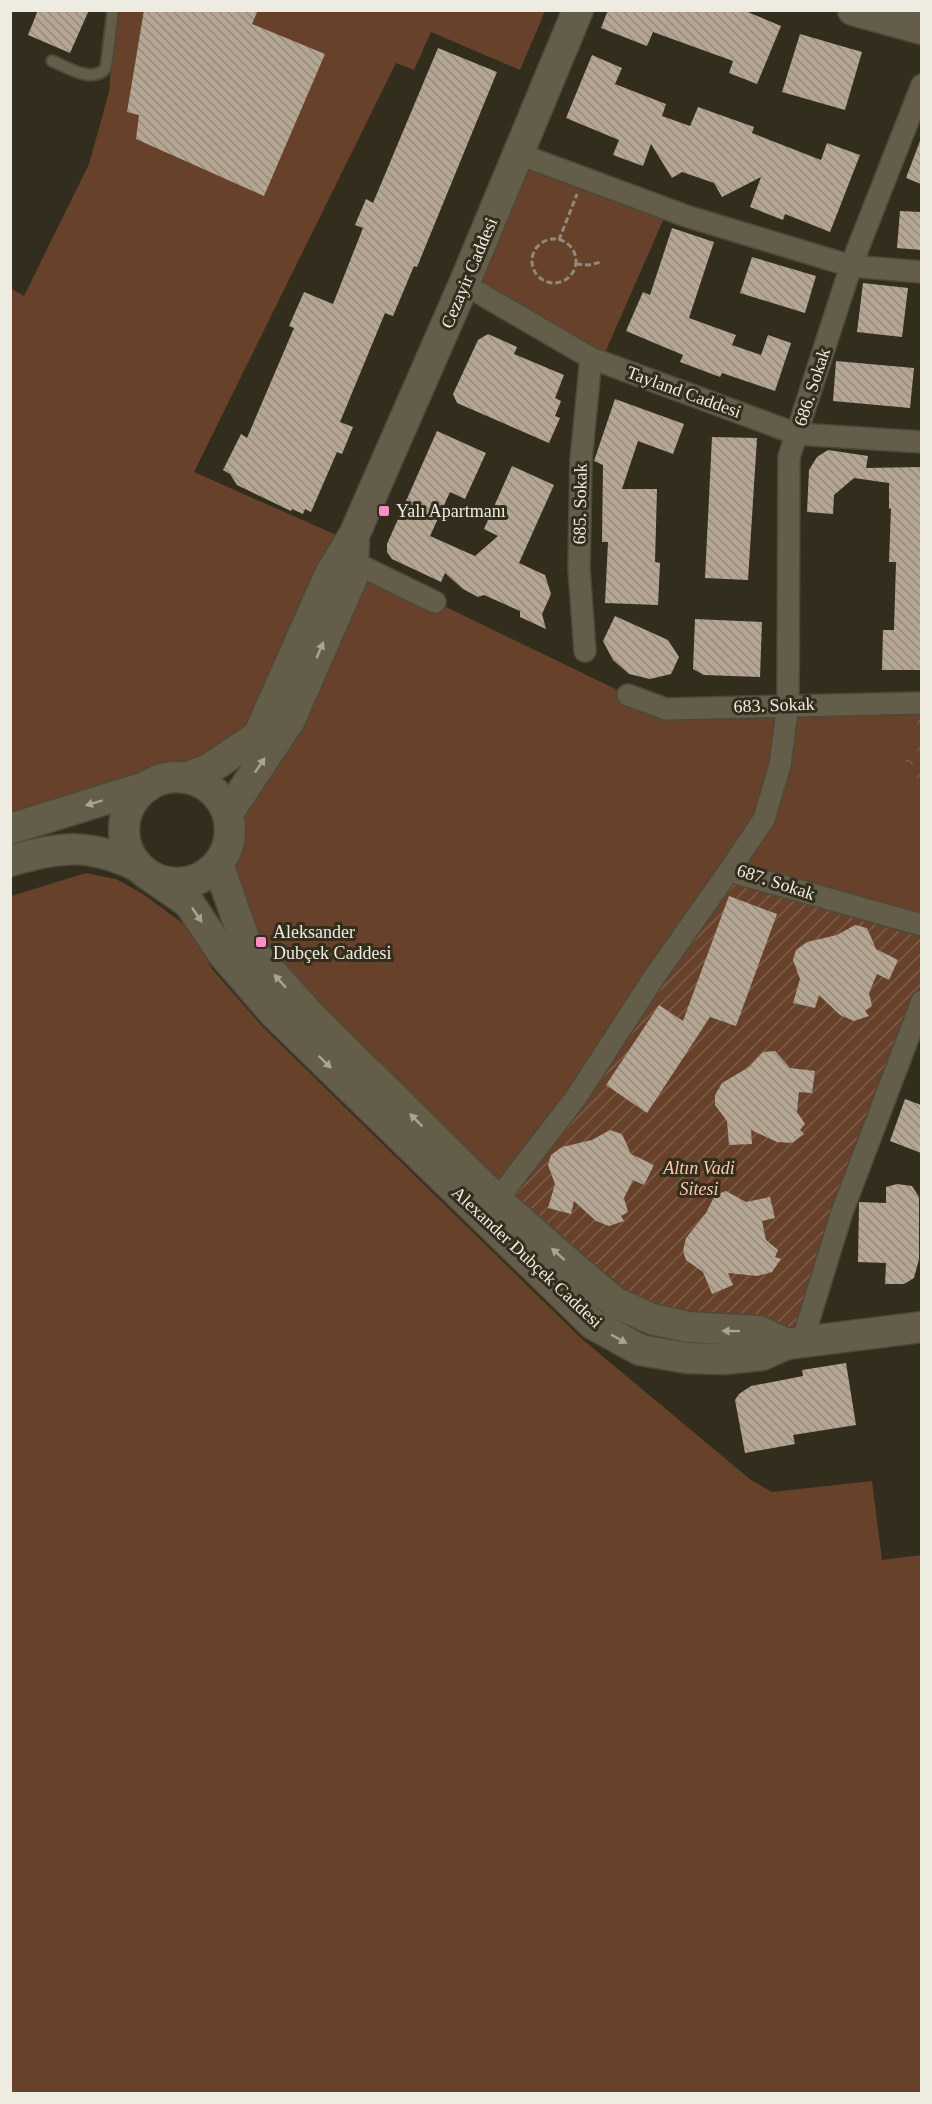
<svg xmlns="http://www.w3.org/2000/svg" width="932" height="2104" font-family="Georgia,serif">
  <defs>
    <pattern id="forest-crowns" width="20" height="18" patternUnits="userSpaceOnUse" patternTransform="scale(1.5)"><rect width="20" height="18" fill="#67412a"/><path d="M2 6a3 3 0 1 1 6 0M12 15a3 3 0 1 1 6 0" fill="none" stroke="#7d5d49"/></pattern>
    <pattern id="garden-furrows" width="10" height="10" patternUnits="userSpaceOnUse" patternTransform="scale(1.5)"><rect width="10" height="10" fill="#67412a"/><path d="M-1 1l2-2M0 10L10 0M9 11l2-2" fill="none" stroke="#7d5d49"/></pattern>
    <pattern id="building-back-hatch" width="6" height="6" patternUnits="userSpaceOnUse" patternTransform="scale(1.5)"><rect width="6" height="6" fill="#b5a694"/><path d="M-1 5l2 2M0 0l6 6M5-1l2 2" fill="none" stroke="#94897c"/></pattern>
  </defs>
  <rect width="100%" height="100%" fill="#322d1c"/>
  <g fill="#67412a">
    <polygon points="115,11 545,11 520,70 431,32 414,70 396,63 194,472 350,541 258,736 171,777 11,829 10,288 24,296 89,164 109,92"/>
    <polygon points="519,154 668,209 601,362 464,284"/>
    <polygon points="353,562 628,695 666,709 921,703 921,925 497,1200 311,1016 229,901 227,849 290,720"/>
    <polygon points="86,873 116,879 143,894 192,930 212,969 263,1027 582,1339 751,1480 772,1492 872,1481 882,1560 921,1555 921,2093 11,2094 11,896"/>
  </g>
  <path fill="url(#forest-crowns)" d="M921 717V785L913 782 904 783 900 775C906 758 915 743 912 725Z"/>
  <polygon fill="url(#garden-furrows)" points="729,871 921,925 921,1001 802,1342 652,1319 497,1200"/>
  <g fill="url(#building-back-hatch)">
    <polygon points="38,10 89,10 70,53 28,35"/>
    <polygon points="144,10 258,10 252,24 325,54 264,196 136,139 139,115 127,112"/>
    <polygon points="608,10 743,10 781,26 757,84 729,73 733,61 653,32 647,46 601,28"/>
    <polygon points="800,34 862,52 845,110 782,92"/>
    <polygon points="438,48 497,72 417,267 414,266 393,316 385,313 340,422 353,427 342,454 337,452 311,512 305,509 303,514 292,509 291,511 237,485 230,474 223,470 241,434 247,438 294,328 289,326 304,292 333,304 363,228 355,225 366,199 373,203"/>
    <polygon points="592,55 622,68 615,84 666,104 662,116 690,126 698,107 754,127 752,133 821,160 827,143 860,155 830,232 785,214 783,220 750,207 761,177 722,197 714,183 682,172 672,178 651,144 643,166 613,155 619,140 566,118"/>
    <polygon points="920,141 921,141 921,184 906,178"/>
    <polygon points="900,211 921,212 921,250 897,248"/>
    <polygon points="672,228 714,242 689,318 736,335 732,345 761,355 768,335 791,343 775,391 722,373 720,377 680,362 683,355 626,331 643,292 650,295"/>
    <polygon points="752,257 816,276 805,313 740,293"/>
    <polygon points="863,283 908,288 902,337 857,332"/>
    <polygon points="488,334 517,347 514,354 564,375 555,398 561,401 555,416 560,418 549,443 457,403 453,394 478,340"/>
    <polygon points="836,361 914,368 910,408 833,401"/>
    <polygon points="615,399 684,424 673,454 638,441 622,489 657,489 655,562 660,563 658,605 605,603 608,542 602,542 603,465 594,461"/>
    <polygon points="437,431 486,453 465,499 450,492 430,536 475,556 498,536 484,529 512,466 554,485 519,563 545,575 551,594 542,614 546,629 520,617 520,611 484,595 478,597 463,589 445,573 441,582 392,559 387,552 387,544"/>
    <polygon points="712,437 757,438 748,580 705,578"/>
    <polygon points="828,450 868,456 866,468 921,467 921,670 882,670 883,630 894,630 896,562 889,562 891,508 889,509 889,483 854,478 834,495 833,514 807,512 809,470 817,457"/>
    <polygon points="615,616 668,640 679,657 671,674 650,679 629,674 613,660 603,641"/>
    <polygon points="695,619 762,622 760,677 704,675 693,669"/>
    <polygon points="729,896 777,914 736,1026 710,1017 647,1113 606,1085 659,1005 683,1021"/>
    <polygon points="855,925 867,928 876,949 898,960 889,980 877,974 869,993 872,1006 865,1011 869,1016 854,1021 840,1015 819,995 815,1008 793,1003 800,979 793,960 796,950 807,942 837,935"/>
    <polygon points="775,1051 790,1068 815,1071 812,1093 799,1092 797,1112 805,1124 800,1130 804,1134 792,1143 777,1142 751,1130 752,1144 729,1145 727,1121 715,1105 715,1095 722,1083 749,1067 763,1052"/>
    <polygon points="905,1099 921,1105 921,1153 890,1141"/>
    <polygon points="610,1130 622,1134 631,1154 654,1165 644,1185 633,1180 624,1198 628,1212 621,1216 624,1221 609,1226 596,1221 574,1201 571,1214 548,1208 555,1184 548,1165 551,1155 562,1147 592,1140"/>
    <polygon points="897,1184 912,1186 919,1197 919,1259 914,1278 904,1284 885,1284 886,1263 858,1262 859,1202 886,1203 886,1187"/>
    <polygon points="726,1191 746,1202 770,1197 775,1218 762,1221 766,1240 778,1250 775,1257 781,1259 772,1272 757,1276 728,1273 733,1285 712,1294 703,1272 686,1260 683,1251 686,1238 706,1213 715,1195"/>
    <polygon points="846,1363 856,1425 793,1435 795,1444 745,1453 735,1400 739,1394 751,1386 803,1376 802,1370"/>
  </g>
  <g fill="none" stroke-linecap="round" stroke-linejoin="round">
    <g stroke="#4d493a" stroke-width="14">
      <path id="lane" d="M52 61C67 67 95 85 106 67L113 10"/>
    </g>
    <g stroke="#4d493a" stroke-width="24">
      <g id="street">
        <polyline points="922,85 851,266 789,457 788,704 780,765 764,819 729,871 922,925"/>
        <polyline points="519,154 686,216 851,266 922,272"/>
        <polyline points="464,284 591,358 797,434 922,442"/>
        <polyline points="353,562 435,602"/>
        <polyline points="585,651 579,568 581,460 591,358"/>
        <polyline points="628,695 666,709 922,703"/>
        <polyline points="497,1200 575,1099 655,976 729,871"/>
        <polyline points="802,1342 842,1212 922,1001"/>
      </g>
    </g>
    <g stroke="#4d493a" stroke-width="33">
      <g id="secondary">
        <polyline points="853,10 922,29"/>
        <circle cx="177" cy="830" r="53"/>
        <polyline points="185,778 209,769 258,736 330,574 355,533 464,284 578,10"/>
        <polyline points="228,813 290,720 352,578 354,542"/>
        <polyline points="10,829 148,786"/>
        <path d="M10 861C61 846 91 843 139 867"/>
        <polyline points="218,864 246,944 311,1016 497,1200 572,1266 616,1303 652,1319 688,1327 759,1331 787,1344"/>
        <polyline points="153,878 189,903 223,954 274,1013 593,1324 640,1350 687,1358 724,1359 762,1355 787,1344 922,1327"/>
      </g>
    </g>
    <g stroke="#8e8a7c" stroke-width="3" stroke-dasharray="6 3" stroke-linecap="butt">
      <circle cx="554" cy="261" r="22"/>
      <polyline points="559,240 577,194"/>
      <polyline points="576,264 589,265 601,262"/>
    </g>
    <use href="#lane" stroke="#635d4a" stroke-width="10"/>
    <use href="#street" stroke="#635d4a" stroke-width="21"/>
    <use href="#secondary" stroke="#635d4a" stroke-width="30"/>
  </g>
  <defs><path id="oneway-solid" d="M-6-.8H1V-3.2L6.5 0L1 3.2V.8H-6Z" transform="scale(1.5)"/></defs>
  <g fill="#a8a495">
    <use href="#oneway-solid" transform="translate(320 650) rotate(-67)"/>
    <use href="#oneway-solid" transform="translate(260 765) rotate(-56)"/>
    <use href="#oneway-solid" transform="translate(94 803) rotate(163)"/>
    <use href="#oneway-solid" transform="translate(197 915) rotate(56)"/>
    <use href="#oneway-solid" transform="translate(280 981) rotate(-132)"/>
    <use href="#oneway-solid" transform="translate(325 1062) rotate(44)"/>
    <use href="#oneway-solid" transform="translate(416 1120) rotate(-135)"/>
    <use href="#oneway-solid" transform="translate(558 1254) rotate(-138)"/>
    <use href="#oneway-solid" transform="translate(731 1331) rotate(-179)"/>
    <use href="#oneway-solid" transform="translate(619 1339) rotate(29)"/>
  </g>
  <g fill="#fa8fc7" stroke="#322d1c" stroke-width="2">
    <rect x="378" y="505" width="12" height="12" rx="3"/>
    <rect x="255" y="936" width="12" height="12" rx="3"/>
  </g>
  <g text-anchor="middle" stroke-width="6" stroke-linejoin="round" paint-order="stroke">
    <g font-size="18" fill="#eeebe0" stroke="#322d1c">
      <text transform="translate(469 273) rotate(-67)" y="6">Cezayir Caddesi</text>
      <text transform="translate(812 387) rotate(-72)" y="6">686. Sokak</text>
      <text transform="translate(684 392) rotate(20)" y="6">Tayland Caddesi</text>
      <text transform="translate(580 504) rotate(-89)" y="6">685. Sokak</text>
      <text transform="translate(774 705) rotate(-2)" y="6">683. Sokak</text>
      <text transform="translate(776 882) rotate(18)" y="6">687. Sokak</text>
      <text transform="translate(527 1257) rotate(43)" y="6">Alexander Dubçek Caddesi</text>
    </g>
    <g font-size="18" fill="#eeebe0" stroke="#322d1c" text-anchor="start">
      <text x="396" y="517">Yalı Apartmanı</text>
      <text x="273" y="938">Aleksander<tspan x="273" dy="21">Dubçek Caddesi</tspan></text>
    </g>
    <g font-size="18" font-style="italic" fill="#fec8a7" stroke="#322d1c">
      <text x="699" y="1174">Altın Vadi<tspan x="699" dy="21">Sitesi</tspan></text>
    </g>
  </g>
  <rect width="932" height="2104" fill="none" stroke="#eeebe0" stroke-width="24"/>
</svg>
